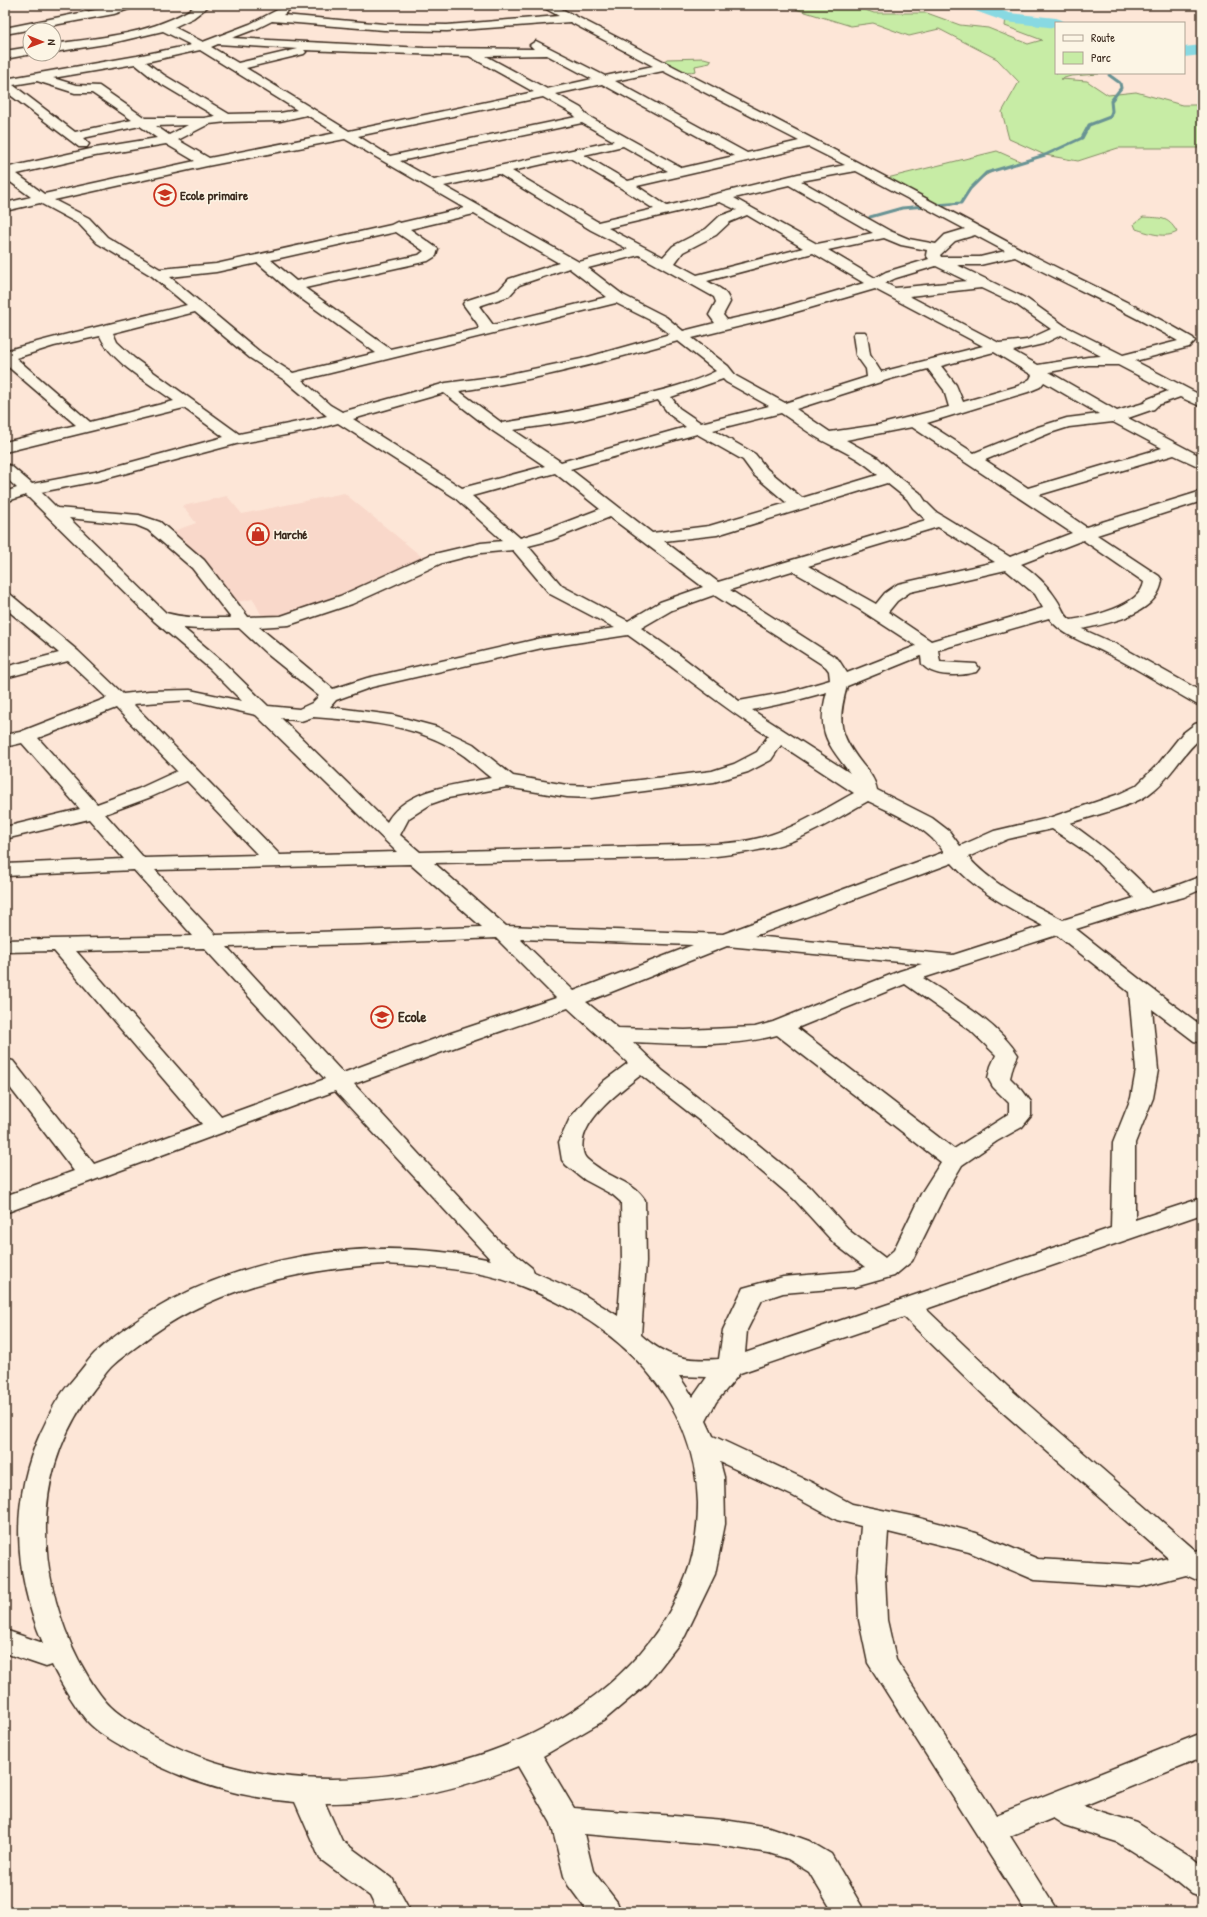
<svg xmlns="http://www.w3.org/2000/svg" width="1207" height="1917" font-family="'Patrick Hand',sans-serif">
  <rect width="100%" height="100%" fill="#fde6d7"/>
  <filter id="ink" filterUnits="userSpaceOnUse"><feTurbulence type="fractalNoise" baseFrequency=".025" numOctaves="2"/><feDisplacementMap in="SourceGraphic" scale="8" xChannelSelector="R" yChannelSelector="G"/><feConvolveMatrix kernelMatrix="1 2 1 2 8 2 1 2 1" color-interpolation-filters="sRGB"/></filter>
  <g filter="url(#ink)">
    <polygon fill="#f9d8ca" points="344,493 427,561 304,610 263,618 253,599 237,602 214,575 171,532 196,523 183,506 227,496 242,514"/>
    <g fill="#c7eca5" stroke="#818b62">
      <polygon points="759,5 851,5 874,13 927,13 960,25 988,28 1028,44 1042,40 1005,26 1006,17 1055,23 1056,73 1097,73 1099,74 1071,76 1061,79 1087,81 1108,95 1136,92 1182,105 1202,105 1202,148 1118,148 1078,161 1045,155 1009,139 1002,112 1019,82 997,59 939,29 909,36 873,23 851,26 789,7 771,9"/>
      <path d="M704 58 711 60 710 63 695 66 696 71C684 74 674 68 663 62L667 59Z"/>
      <path d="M997 151 1022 162C990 171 979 174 961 203L947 206 930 207 879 180Z"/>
      <path d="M1143 217C1160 218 1168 216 1177 232 1166 239 1148 233 1136 229L1134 224Z"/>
    </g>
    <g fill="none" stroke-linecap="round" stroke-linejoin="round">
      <polyline stroke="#699394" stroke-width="3" points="870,217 902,208 961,203 970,189 986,173 1045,155 1082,138 1089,125 1110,117 1112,111 1111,101 1121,88 1120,83 1109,75 1110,73"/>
      <g fill="#88d9e2" fill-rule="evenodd">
        <polygon points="965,5 988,5 1009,13 1056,18 1062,20 1064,23 1056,23 1056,28 1006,22 967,8"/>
        <polygon points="1202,45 1202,55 1184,57 1184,47"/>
      </g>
      <g stroke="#3b2a1e" stroke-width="3">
        <g id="minor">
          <polygon points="120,5 137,5 135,7 114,14 5,34 5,28"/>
          <path d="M197 5H210L193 18 174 27 203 42 250 24 283 7 289 10 283 15 384 24 447 25 559 16 539 5H554C714 87 874 170 1032 255 1086 283 1141 307 1193 338L1195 341 1189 347 1135 361 1202 396V407L1180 397 1158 405 1154 409 1128 418 1202 457V468L1174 455 1039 495 1086 527 1202 491V501L1097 535 1159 576 1162 580C1158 614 1110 623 1082 629L1120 646 1202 692V706L1196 704C1166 687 1138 669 1108 654 1088 643 1063 637 1049 618L938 650 940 662 976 664 979 668 976 672C962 676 932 678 922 664L921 656 847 686C837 722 839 734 862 764 869 772 875 779 877 790L932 818 949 831 960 846 994 831 1049 818 1119 794 1136 786 1159 763 1182 734 1195 724 1202 722V737C1182 753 1171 778 1150 793 1136 805 1090 817 1070 823 1100 844 1127 866 1152 893L1170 888 1202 876V889L1184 897 1153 905 1076 929 1147 985 1202 1026V1043L1194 1041 1152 1009 1158 1070 1153 1098 1135 1143V1220L1202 1198V1214L926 1309 1008 1387 1196 1551 1202 1549V1580L1199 1581 1186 1575 1140 1587 1035 1580 969 1552 888 1532 885 1575 887 1620 896 1660 996 1815 1202 1733V1758L1083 1806 1137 1823 1190 1856 1202 1866V1897L1191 1893 1168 1874 1117 1842 1064 1825 1053 1818 1010 1836 1058 1912H1026L868 1663 859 1620 857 1575 861 1526 837 1520 793 1496 720 1462 724 1477 725 1524 715 1574 685 1636 648 1683 603 1721 543 1756 574 1808 724 1820 769 1827 798 1837 809 1841 831 1854 865 1912H833L809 1872 788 1859 769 1853 724 1846 584 1834 593 1871 617 1902 621 1912H588L568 1885 564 1876 551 1823 518 1766C455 1792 393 1803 325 1803L342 1841 392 1878 410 1911 378 1912 370 1896 320 1859 295 1802C234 1797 173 1778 120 1745 110 1739 96 1731 88 1722 76 1708 60 1682 52 1665L46 1667 5 1653V1630L43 1643C14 1575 9 1501 41 1432 47 1421 51 1409 58 1399 64 1389 73 1380 81 1370 85 1365 90 1358 95 1353 201 1259 354 1231 491 1260L335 1091 5 1213V1196L74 1171 5 1081V1059L13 1061 94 1164 202 1124 54 951 5 952V940L193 936 134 870 5 876V864L124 859 89 819 5 839V827L80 809 22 743 5 747V735L20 732 107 698 68 661 5 678V667L59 653 5 608V594L11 595 78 651 123 694 149 691 190 690 242 701 209 668 154 621 26 495 5 502V492L17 488 5 477V464L11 466 32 484 95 472 224 437 184 408 5 452V442L76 425 5 364V351C65 333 126 321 187 305L152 276 97 243 79 224 40 203 5 211V203L31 197 5 178V168L95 148 157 138 140 126 83 138 89 144 87 147H79L5 91V79L137 56 191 45 163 31 112 43 54 52V44C103 37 155 34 197 5ZM272 21 384 30 447 31 570 22 653 66 605 76 536 41 530 45 534 49 424 48 232 38 258 28ZM218 44 298 49 238 63 211 47ZM200 50 297 110 280 113 229 114 164 75 146 62ZM304 50 469 56 534 92 349 131 246 68 304 54 306 52ZM547 55 592 79 547 89 486 56ZM135 64 156 81 215 116 204 118H145L99 86 76 85 53 78ZM663 71 799 141 747 153 615 81ZM37 81 75 93H92L132 120 75 132 13 85ZM602 84 734 156 682 168 588 116 581 108 556 94ZM543 97 573 114 576 117 390 156 358 136ZM307 115 336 133 209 158 178 140 209 124 227 122 280 121ZM582 123 614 141 434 180 400 161ZM188 125 169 135 156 126ZM345 139 464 208 400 223 397 222 391 225 216 264 160 269 107 237 89 218 54 200 207 166ZM166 144 195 161 44 194 17 174 95 156ZM623 146 668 171 628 181 584 155ZM809 147 845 165 798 174 667 206 637 186ZM570 158 621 188 654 209 598 222 512 171ZM856 171 965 229 945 235 936 244 909 239 890 231 801 181ZM499 174 591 230 628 249 579 262 444 186ZM789 185 873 233 817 244 734 198ZM720 202 737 210 720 216 706 229 673 246 663 257 608 228ZM474 214 559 263 509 279 499 290 465 301 463 304 477 323 479 329 390 349 305 288 428 261 436 256 438 249 410 229ZM747 215 803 248 697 275 675 263 683 252 716 235 730 222ZM396 232 424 251 419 255 296 281 271 260ZM975 235 1005 251 980 257H941L940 255 955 241ZM884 238 901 245 927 250 926 255 929 259 886 272 875 278 828 250ZM813 253 864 283 773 310 727 320 723 315 730 302C727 290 717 287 707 281ZM639 255 714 297 716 302 709 315 715 323 683 331 666 317 623 295 588 268ZM1015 257C1069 286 1125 310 1178 341L1123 355 1065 326 1027 299 957 265H980ZM258 263 288 289 376 353 293 373 260 352 170 277 216 272ZM936 266 967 281 895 288 885 283 896 278ZM569 268 607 297 493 325 479 306 509 296 519 285ZM981 288 1017 305 1051 329 1027 340 999 343 909 296ZM875 289 983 346 881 372 870 355 867 335 865 332H855L853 335 856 355 866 369 867 377 785 403 736 376 728 366 692 338 782 316ZM616 303 656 323 670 334 581 359 499 376 446 383 342 412 330 405 302 380ZM195 312 250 358 286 381 327 416 239 434 134 358 117 342 113 333ZM1061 335 1101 356 1088 357 1038 365 1013 351 1043 344ZM100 336C112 363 151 384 174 401L90 422 16 358 54 346ZM678 341 716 371C691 384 662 390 635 397 590 408 547 416 502 423L459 391C534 381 606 361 678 341ZM994 352 1032 375 1030 379 1018 386 963 402 956 385 941 366ZM1088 365H1118L1168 391 1148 399 1144 403 1117 411 1049 372ZM928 369 944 390 949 407 878 425 830 432 796 409 890 379ZM723 379 726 382 769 406 701 423 679 408 671 397ZM1044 382 1099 414 1067 418 1038 427 974 453 927 423 1028 392 1040 387ZM444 393 493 431 545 466 462 488 353 419ZM658 400 669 414 686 427 561 462 513 430 576 421ZM781 413C795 422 808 433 823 441 843 451 861 459 878 475L802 498 767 469 755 454 713 430ZM1113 422 1162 448 1028 488 985 460 1050 433 1069 427ZM338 423 454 497 503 541 481 543 430 555 340 596 281 616 248 617 204 560 160 522 139 515 57 508 41 492 97 481 236 444 313 430ZM912 427 1072 533 1010 557 936 512 926 502 920 493 895 474 878 458 846 440ZM697 434 743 460 754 475 787 503 709 526 652 533 570 469ZM555 473 600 509 540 532 520 538 472 496ZM887 483 907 499 913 508 926 520 718 582 664 541 717 535ZM610 517 703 587 660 602 628 621 562 586 528 546 552 540ZM69 518 136 525 148 530 192 568 231 618C208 618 188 619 166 613ZM938 527 995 562 898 584 885 593 876 604 808 566ZM1083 540 1144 582C1141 606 1091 617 1071 620 1063 615 1062 607 1057 600 1048 586 1035 573 1021 564ZM513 550 550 594 615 628 542 638 367 678 333 689 259 627 289 625 352 604 442 563 481 553ZM1006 570 1035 594 1043 608 931 641 888 612 897 601 910 592ZM792 571 859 609 916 646 847 673 838 659 730 590ZM714 595 826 667 829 671 830 680 788 692 739 701 677 653 641 628 672 610ZM183 628 199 629 239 628 266 653 319 696 312 703 299 709 268 706 221 660ZM628 635C675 668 719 705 768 736L757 752 734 764 712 771 591 786 567 785 513 776 473 744 437 727 392 715 330 707 336 700 372 687 542 648ZM827 692C816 731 827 743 850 773L752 710 790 702ZM190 700 256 715 397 852 280 855 133 704ZM116 708 177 771 138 789 97 804 38 738ZM313 717C363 721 417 724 460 753 471 760 480 770 491 778 456 785 406 788 387 822L281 718 301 721ZM781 745 854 793C824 809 793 830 759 838 745 842 730 843 716 844L420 852 400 835 409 818 431 804 448 798 507 787 567 797 591 798 714 782 748 772 771 760ZM187 781 258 855 144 858 105 814 151 797ZM868 801C897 815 926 826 944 852L723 934 506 926 434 863 707 857C736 854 764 851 792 841 819 830 843 815 868 801ZM1052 829 1088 853 1134 898 1063 920C1029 902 993 886 968 857L1008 839ZM952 863C977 892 1010 908 1043 926L953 955 754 936ZM410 864 482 927 216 935 155 870ZM1057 935 1129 992 1136 1070 1131 1098 1113 1143 1111 1228 745 1353 747 1330 762 1300 783 1293 855 1287 894 1276 912 1261 946 1192 962 1165 997 1141 1022 1127 1031 1116V1102L1022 1090 1010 1078 1013 1066 1018 1055C996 1021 956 1000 923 978ZM496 938 556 998 451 1033 343 1073 227 947 360 944ZM520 939 693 945 574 991ZM727 946 922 964 900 971 773 1022 755 1027 685 1030 618 1028 586 1002ZM204 948 325 1079 221 1117 76 951ZM905 984 970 1030 996 1055 991 1066 988 1078 993 1087 1009 1103V1114L954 1149 797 1028ZM568 1008 628 1063 604 1081 587 1098 570 1118 559 1142 562 1160 566 1165 585 1180 613 1195 621 1202 622 1262 618 1316 581 1293 534 1272 532 1268 501 1243 354 1084 467 1043ZM777 1035 941 1162 922 1192 894 1250 885 1258 851 1232 810 1187 744 1133 663 1071 633 1042C680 1044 731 1048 777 1035ZM641 1075 728 1143 794 1199 835 1244 865 1267 855 1271 783 1277 743 1288 723 1330 719 1359C686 1361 667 1358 641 1335L646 1262 645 1200C634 1183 616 1180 600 1169 596 1166 586 1160 584 1155 573 1125 620 1091 641 1075ZM384 1264C430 1266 479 1269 521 1286 616 1323 696 1396 698 1503 698 1527 695 1553 686 1576 629 1729 432 1794 281 1776 231 1770 184 1755 141 1728 131 1722 119 1715 111 1707 96 1693 79 1662 71 1644 34 1558 35 1465 94 1389 100 1382 105 1373 111 1367 120 1358 131 1351 140 1344 210 1288 297 1270 384 1264ZM904 1317 990 1401 1168 1558 1140 1565 1038 1559 976 1533 916 1517 852 1504 811 1482 713 1436 706 1421 716 1402 740 1373ZM679 1376 707 1377 693 1397Z"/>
          <polygon points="30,47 30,54 32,54 5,59 5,51"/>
        </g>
      </g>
      <use href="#minor" fill="#fcf5e5" fill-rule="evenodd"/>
    </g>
  </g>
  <defs>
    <g id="school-ring" transform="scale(1.15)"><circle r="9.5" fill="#fcf5e5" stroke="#c8321e" stroke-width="1.5"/><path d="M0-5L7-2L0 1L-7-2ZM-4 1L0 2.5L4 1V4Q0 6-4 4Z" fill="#c8321e"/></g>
    <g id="shop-ring" transform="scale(1.15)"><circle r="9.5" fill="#fcf5e5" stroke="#c8321e" stroke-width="1.5"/><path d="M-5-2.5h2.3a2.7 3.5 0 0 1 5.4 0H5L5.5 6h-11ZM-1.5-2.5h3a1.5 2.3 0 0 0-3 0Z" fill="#c8321e"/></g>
  </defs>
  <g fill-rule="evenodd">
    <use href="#school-ring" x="165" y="195"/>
    <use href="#shop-ring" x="258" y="534"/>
    <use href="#school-ring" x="382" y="1017"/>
  </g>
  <g text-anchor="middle" stroke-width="3" stroke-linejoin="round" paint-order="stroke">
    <g font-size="13" font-weight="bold" fill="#3b2a1e" stroke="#fcf5e5" text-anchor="start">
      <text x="180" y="200">Ecole primaire</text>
      <text x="274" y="539">Marché</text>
    </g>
    <g font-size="15" font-weight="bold" fill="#3b2a1e" stroke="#fcf5e5" text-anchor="start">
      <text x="398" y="1022">Ecole</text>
    </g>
  </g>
  <rect width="1207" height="1917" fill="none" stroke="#fcf5e5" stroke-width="20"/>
  <rect x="10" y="10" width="1187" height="1897" fill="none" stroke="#3b2a1e" stroke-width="1.5" filter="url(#ink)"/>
  <rect x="1055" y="22" width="130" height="52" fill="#fcf5e5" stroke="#afa495"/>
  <rect x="1063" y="35" width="20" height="6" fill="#fcf5e5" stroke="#afa495"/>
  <text x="1091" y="42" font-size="12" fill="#3b2a1e">Route</text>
  <rect x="1063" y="52" width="20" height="12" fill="#c7eca5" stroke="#afa495"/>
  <text x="1091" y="62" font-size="12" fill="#3b2a1e">Parc</text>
  <g transform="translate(42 42) rotate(91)"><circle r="19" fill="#fcf5e5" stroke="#afa495"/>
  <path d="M0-3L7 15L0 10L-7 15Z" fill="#c8321e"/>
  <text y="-6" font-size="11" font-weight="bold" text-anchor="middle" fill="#3b2a1e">N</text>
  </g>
</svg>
